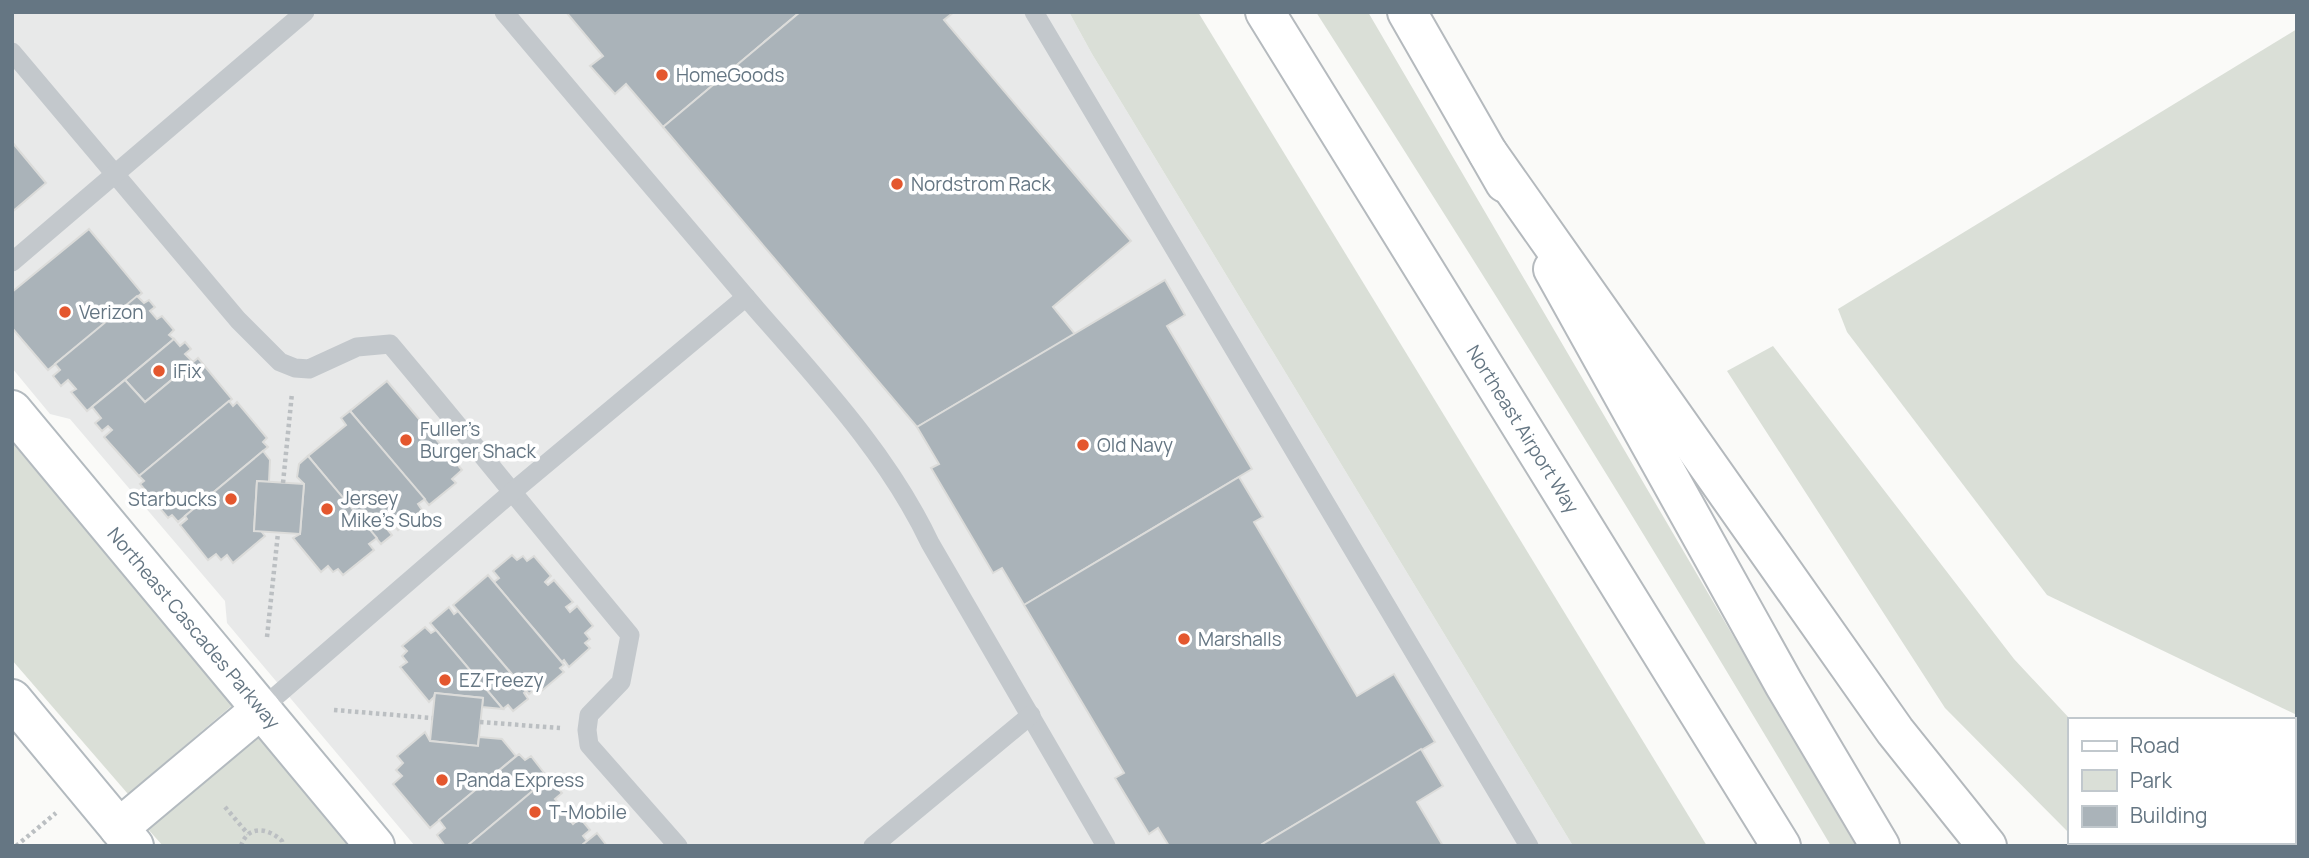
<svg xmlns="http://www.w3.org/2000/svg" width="2309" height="858" font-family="Manrope,sans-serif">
  <rect width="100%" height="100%" fill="#fafaf8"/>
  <polygon fill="#e8e9e9" points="12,12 1069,12 1092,54 1573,846 415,846 227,623 225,601 70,419 50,414 12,368"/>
  <g fill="#dadfd7">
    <polygon points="1069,12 1198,12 1707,846 1573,846 1092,54"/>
    <path d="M1316 12H1368L1856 846H1831C1665 565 1492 287 1316 12Z"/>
    <polygon points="2297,29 2297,715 2047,595 1847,332 1838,309"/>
    <polygon points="1773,346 2014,659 2071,720 2069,720 2069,833 1945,708 1727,371"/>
    <polygon points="12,443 235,703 128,794 12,660"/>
    <polygon points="258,733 355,846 163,846 147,828"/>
  </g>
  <g fill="#aab3b9" stroke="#dcdcda" stroke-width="2">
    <polygon points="566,12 800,12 663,127 626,84 615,94 590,66 603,56"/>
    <polygon points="800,12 954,12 944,20 1131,241 1053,307 1075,334 917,427 663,127"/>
    <polygon points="12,142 46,183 12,212"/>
    <polygon points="89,229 142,293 48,370 12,328 12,292"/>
    <polygon points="1165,280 1185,315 1167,326 1252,469 1024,605 1002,568 993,573 931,468 939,464 917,427"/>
    <polygon points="137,296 144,303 149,300 155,307 150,311 157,319 162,316 174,330 169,335 174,339 87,411 71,392 76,389 68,380 61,386 53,376 60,370 55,364"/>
    <polygon points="174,339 180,346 185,342 191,349 185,354 193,362 145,402 125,380"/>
    <polygon points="198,358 232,399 139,476 104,437 112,430 108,426 102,431 95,423 101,418 92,407 125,380 145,402"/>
    <polygon points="387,381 462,470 452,479 456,483 429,505 350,411"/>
    <polygon points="229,401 233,406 237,402 267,438 263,442 268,447 178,522 172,515 168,518 140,484 144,481 139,476"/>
    <polygon points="350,411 425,499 418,504 422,510 398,530 393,524 387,529 392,535 381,544 308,456 346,425 341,418"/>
    <polygon points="263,451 270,460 269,482 257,481 254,531 261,531 265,536 233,563 227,555 221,560 216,554 208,560 180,525 187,519 185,516"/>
    <polygon points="308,456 377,538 369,544 374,550 343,575 338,569 333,572 328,566 321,572 293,538 300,534 304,484 297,477 299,464"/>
    <polygon points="1239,477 1263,517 1254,522 1357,696 1394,674 1435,742 1259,846 1169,846 1158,828 1149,834 1115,778 1124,773 1024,605"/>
    <polygon points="257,481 304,484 300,534 254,531"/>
    <polygon points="512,555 517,560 523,556 527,561 534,556 551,576 545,582 548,585 554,580 573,602 566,607 570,612 577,606 593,626 585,633 590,639 585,643 590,648 569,667 564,660 562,662 494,582 499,578 493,571"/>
    <polygon points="488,575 564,665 560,668 564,672 538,694 535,689 529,694 453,605"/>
    <polygon points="449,607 454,614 458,611 526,691 524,693 528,699 513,711 508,705 503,709 430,623"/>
    <polygon points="425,627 431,633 436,630 503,709 482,707 483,698 435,693 434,697 429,702 400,667 407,662 402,656 407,651 402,646"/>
    <polygon points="435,693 483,698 478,746 430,741"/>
    <polygon points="425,732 430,741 478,746 479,737 502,739 516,756 430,828 393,784 402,776 396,770 403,763 397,756"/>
    <polygon points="1421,749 1443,786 1417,802 1443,846 1259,846"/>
    <polygon points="519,754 525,760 531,756 545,774 539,779 543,783 467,846 445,846 437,835 445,828 439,820"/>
    <polygon points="548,778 562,793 555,799 561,805 559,807 573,824 580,818 590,830 583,836 587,841 581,846 467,846"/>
    <polygon points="597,833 607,846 581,846 587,841"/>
  </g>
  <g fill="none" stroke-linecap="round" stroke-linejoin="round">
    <g stroke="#b3babf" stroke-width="42">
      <g id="secondary">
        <polyline points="12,410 375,846"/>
        <polyline points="12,699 134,846"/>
        <polyline points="119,828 261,709"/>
      </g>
    </g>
    <g stroke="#b5babe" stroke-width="42">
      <g id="primary">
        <polyline points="1265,12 1781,846"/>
        <polyline points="1407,12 1505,183"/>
        <polyline points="1553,269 1784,684 1880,846"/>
      </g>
    </g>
    <g stroke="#b4b9bd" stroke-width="42">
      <polyline id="highway" points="1488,153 1895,731 1987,846"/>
    </g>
    <g stroke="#bbbfc2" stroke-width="4.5" stroke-dasharray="3.5 3.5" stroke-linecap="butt">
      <polyline points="283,483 292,393"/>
      <polyline points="267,637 278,533"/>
      <polyline points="334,710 432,718"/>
      <polyline points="480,722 560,728"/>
      <polyline points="225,807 248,834"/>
      <polyline points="16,846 56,813"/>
      <path d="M241 846C248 824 269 828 282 841L283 846"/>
    </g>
    <g stroke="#c3c8cc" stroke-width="19">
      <path d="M504 12C584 107 665 202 745 296 812 374 886 450 930 543L1106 846"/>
      <polyline points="1034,12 1529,846"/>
      <path d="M12 52 238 320 280 362 295 368 309 369 357 347 390 344C471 440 549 538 630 635L621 682 589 715 587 730 589 745 678 846"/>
      <polyline points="12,262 305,12"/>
      <polyline points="261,709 511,493 746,297"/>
      <polyline points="873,846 1031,715"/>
    </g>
    <use href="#secondary" stroke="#fff" stroke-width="38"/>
    <use href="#primary" stroke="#fff" stroke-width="38"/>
    <use href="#highway" stroke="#fff" stroke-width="38"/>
  </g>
  <g fill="#e4572e" stroke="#fff" stroke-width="2.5">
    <circle cx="662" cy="75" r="7"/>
    <circle cx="897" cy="184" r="7"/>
    <circle cx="65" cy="312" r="7"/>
    <circle cx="159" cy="371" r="7"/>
    <circle cx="406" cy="440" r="7"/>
    <circle cx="1083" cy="445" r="7"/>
    <circle cx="231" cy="499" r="7"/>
    <circle cx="327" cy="509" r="7"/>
    <circle cx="1184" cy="639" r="7"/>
    <circle cx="445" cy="680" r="7"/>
    <circle cx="442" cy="780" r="7"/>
    <circle cx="535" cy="812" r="7"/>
  </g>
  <g text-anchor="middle" stroke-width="7" stroke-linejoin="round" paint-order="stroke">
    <g font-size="19" fill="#657683" stroke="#fff" text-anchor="start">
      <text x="676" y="82">HomeGoods</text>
      <text x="911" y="191">Nordstrom Rack</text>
      <text x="79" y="319">Verizon</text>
      <text x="173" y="378">iFix</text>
      <text x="420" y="436">Fuller’s<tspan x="420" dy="22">Burger Shack</tspan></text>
      <text x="1097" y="452">Old Navy</text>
      <text x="341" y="505">Jersey<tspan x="341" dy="22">Mike's Subs</tspan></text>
      <text x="217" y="506" text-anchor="end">Starbucks</text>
      <text x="1198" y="646">Marshalls</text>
      <text x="459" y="687">EZ Freezy</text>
      <text x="456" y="787">Panda Express</text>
      <text x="549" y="819">T-Mobile</text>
    </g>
    <g font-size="19" fill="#657683" stroke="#fff">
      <text transform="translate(1523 429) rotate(58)" y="7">Northeast Airport Way</text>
      <text transform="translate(194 628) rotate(50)" y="7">Northeast Cascades Parkway</text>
    </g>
  </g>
  <rect width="2309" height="858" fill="none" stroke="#657683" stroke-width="28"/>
  <rect x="2068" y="718" width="228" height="126" fill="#ffffff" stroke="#c1c8cd" stroke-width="2"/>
  <rect x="2082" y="741" width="35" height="10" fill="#ffffff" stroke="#c1c8cd" stroke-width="2"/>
  <text x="2130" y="753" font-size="21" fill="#657683">Road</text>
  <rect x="2082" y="770" width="35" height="21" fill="#dadfd7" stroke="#c1c8cd" stroke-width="2"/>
  <text x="2130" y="788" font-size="21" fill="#657683">Park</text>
  <rect x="2082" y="806" width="35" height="21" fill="#aab3b9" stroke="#c1c8cd" stroke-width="2"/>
  <text x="2130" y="823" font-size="21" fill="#657683">Building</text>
</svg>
